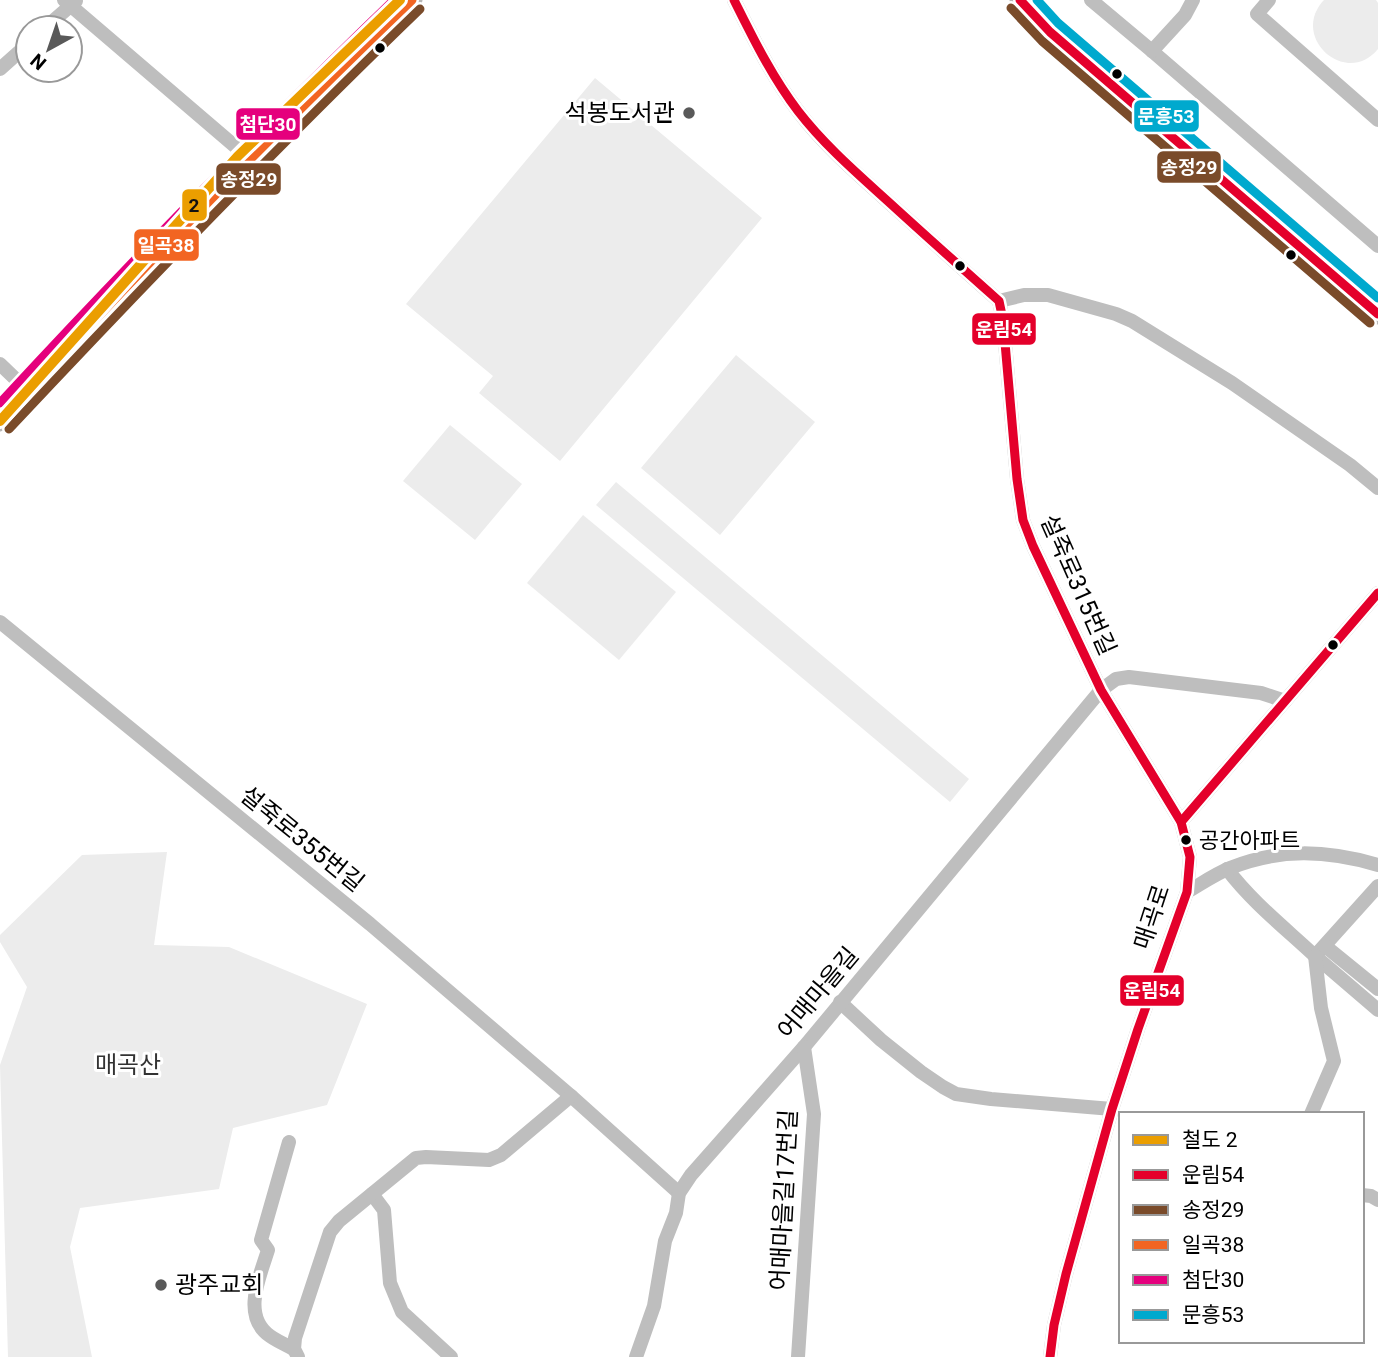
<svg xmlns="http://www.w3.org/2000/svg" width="1378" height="1357" font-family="Roboto,'Noto Sans KR',sans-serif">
  <rect width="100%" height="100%" fill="#fff"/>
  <g fill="#ececec">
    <path d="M1324 0H1376L1378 3V49C1346 88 1289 37 1324 0Z"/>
    <polygon points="595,78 762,218 560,461 479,393 493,376 406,304"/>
    <polygon points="736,355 815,422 720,535 641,468"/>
    <polygon points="450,425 522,484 475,540 403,481"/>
    <polygon points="616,482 969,779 950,802 596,505"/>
    <polygon points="583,515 676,592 619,660 527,583"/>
    <polygon points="167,852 154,945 229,947 367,1004 327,1105 233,1128 219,1189 80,1208 70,1247 92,1357 8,1357 0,1065 27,987 0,942 0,935 82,855"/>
  </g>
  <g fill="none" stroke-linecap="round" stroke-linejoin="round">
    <g stroke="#bebebe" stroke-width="14">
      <polyline points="64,0 251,160"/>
      <path d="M734 0C753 38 772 77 798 111 822 143 854 171 884 198 922 232 960 267 999 301L1003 320 1017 479 1023 520 1033 546 1101 690 1181 822 1190 857 1187 892 1138 1029 1112 1109 1066 1274 1054 1325 1050 1357"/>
      <polyline points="1091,0 1152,51 1378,246"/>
      <polyline points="1269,0 1257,14 1378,120"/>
      <polyline points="45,28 76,1"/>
      <polyline points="1152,51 1185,15 1193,0"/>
      <polyline points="0,69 28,44"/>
      <polyline points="999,301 1024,295 1048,295 1116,314 1132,321 1232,383 1350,465 1378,488"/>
      <polyline points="0,364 28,391"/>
      <polyline points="0,622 370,924 571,1096 679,1193"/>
      <polyline points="1181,822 1378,593"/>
      <path d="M1227 869C1252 902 1285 928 1315 956L1378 886"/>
      <path d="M1187 892C1201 884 1215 874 1230 868 1280 848 1326 850 1378 865"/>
      <polyline points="1325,946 1378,989"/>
      <polyline points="1315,956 1378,1010"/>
      <polyline points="840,1002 881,1040 921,1072 943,1087 956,1094 991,1099 1112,1109"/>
      <polyline points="1311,1114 1334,1061 1321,1008 1315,956"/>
      <path d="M289 1142 261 1240 268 1250C260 1276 241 1316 270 1336 277 1341 286 1345 294 1349"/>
      <polyline points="372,1194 384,1210 390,1283 402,1312 451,1357"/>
      <polyline points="1362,1195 1371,1196 1378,1200"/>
      <polyline points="298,1357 294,1349 295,1338 330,1232 339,1221 416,1158 426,1157 489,1160 501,1155 571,1096"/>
      <polyline points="636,1357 654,1306 665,1241 676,1213 679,1193 691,1175 804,1047 1101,690 1116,679 1129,677 1261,693 1285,701"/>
      <polyline points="798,1357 814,1114 804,1047"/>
    </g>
    <g stroke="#b8b8b8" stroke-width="21">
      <polyline points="1020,0 1050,32 1378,314"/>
      <path d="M0 421C133 277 270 135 412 0"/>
    </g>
    <g stroke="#fff" stroke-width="14">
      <g id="bus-1">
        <path d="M734 0C753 38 772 77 798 111 825 146 859 175 892 205 927 237 963 269 999 301L1003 320 1017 479 1023 520 1033 546 1101 690 1181 822 1190 857 1187 892 1138 1029 1112 1109 1066 1274 1054 1325 1050 1357"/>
        <polyline points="1020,0 1050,32 1378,314"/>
        <polyline points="1181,822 1378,593"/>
      </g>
    </g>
    <g stroke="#fff" stroke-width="14">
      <g id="bus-2">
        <polyline points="1011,8 1042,41 1370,323"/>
        <path d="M9 429C143 286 279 145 420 9"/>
      </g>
    </g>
    <g stroke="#fff" stroke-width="14">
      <path id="bus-3" d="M0 421C134 277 270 136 412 0"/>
    </g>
    <g stroke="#fff" stroke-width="14">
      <path id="bus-4" d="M0 403C128 265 259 130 394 0"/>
    </g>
    <g stroke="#fff" stroke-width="14">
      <polyline id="bus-5" points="1037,0 1058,23 1378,298"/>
    </g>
    <use href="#bus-1" stroke="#e4002b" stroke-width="9"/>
    <use href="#bus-2" stroke="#7a4b2a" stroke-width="9"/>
    <use href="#bus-3" stroke="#f26522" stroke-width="9"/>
    <use href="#bus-4" stroke="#e5007d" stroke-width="9"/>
    <use href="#bus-5" stroke="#00a9ce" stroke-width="9"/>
    <g stroke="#fff" stroke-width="16">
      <polyline id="rail-1" points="0,421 238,156 400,0"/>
    </g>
    <use href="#rail-1" stroke="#eb9e00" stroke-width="10"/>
  </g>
  <g fill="#000" stroke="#fff" stroke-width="2.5">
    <circle cx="380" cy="48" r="6"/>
    <circle cx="1117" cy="74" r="6"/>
    <circle cx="1291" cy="255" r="6"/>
    <circle cx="960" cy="266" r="6"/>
    <circle cx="1333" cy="645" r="6"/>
    <circle cx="1186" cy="840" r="6"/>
  </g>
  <g fill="#595959" stroke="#fff" stroke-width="2.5">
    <circle cx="689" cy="113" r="7"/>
    <circle cx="161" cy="1285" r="7"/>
  </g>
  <g text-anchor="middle" stroke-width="6" stroke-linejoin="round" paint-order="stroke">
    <g font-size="22" fill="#000" stroke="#fff" text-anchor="start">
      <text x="1199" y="848">공간아파트</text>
    </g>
    <g font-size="24" fill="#000" stroke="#fff" text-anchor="end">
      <text x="675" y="121">석봉도서관</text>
      <text x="175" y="1293" text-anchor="start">광주교회</text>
    </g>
    <g font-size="24" fill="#000" stroke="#fff">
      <text transform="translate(1078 585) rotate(66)" y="8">설죽로315번길</text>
      <text transform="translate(302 839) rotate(39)" y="8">설죽로355번길</text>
      <text transform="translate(1152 917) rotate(-72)" y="8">매곡로</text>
      <text transform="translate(818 993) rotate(-50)" y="8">어매마을길</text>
      <text transform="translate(784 1200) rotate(-87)" y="8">어매마을길17번길</text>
    </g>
    <g font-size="24" fill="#333" stroke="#fff">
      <text x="128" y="1073">매곡산</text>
    </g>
  </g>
  <g stroke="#fff" stroke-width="2.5">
    <rect x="1133" y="99" width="67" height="34" rx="7" fill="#00a9ce"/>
    <rect x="235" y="107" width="66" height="34" rx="7" fill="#e5007d"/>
    <rect x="1156" y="150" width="66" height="34" rx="7" fill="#7a4b2a"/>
    <rect x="215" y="162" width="67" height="34" rx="7" fill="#7a4b2a"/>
    <rect x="181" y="188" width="27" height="34" rx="7" fill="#eb9e00"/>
    <rect x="133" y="228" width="67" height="34" rx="7" fill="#f26522"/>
    <rect x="971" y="312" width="66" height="34" rx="7" fill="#e4002b"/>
    <rect x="1119" y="974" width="66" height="33" rx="7" fill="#e4002b"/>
  </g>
  <g font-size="19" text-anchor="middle" font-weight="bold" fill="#fff">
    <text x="1166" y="123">문흥53</text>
    <text x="268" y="131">첨단30</text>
    <text x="1189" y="174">송정29</text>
    <text x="249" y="186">송정29</text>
    <text x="166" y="252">일곡38</text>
    <text x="1004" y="336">운림54</text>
    <text x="1152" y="997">운림54</text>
  </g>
  <g font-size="19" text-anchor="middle" font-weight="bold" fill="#111">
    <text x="194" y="212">2</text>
  </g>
  <rect x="1119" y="1112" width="245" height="231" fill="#ffffff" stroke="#999999" stroke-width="2"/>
  <rect x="1133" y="1135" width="35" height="10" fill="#eb9e00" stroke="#999999" stroke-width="2"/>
  <text x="1182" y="1147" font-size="21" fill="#000000">철도 2</text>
  <rect x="1133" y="1170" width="35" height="10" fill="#e4002b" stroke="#999999" stroke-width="2"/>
  <text x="1182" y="1182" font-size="21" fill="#000000">운림54</text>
  <rect x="1133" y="1205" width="35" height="10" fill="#7a4b2a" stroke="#999999" stroke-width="2"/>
  <text x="1182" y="1217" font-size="21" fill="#000000">송정29</text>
  <rect x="1133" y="1240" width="35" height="10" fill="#f26522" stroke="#999999" stroke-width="2"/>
  <text x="1182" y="1252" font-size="21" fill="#000000">일곡38</text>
  <rect x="1133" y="1275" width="35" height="10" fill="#e5007d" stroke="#999999" stroke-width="2"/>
  <text x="1182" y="1287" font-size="21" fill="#000000">첨단30</text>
  <rect x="1133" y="1310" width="35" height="10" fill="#00a9ce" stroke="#999999" stroke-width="2"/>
  <text x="1182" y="1322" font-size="21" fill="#000000">문흥53</text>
  <g transform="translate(49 49) rotate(220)"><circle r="33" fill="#ffffff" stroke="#999999" stroke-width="2"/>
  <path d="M0-5L12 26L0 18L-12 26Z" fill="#595959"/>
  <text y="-10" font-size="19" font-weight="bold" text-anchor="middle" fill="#000000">N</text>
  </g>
</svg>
